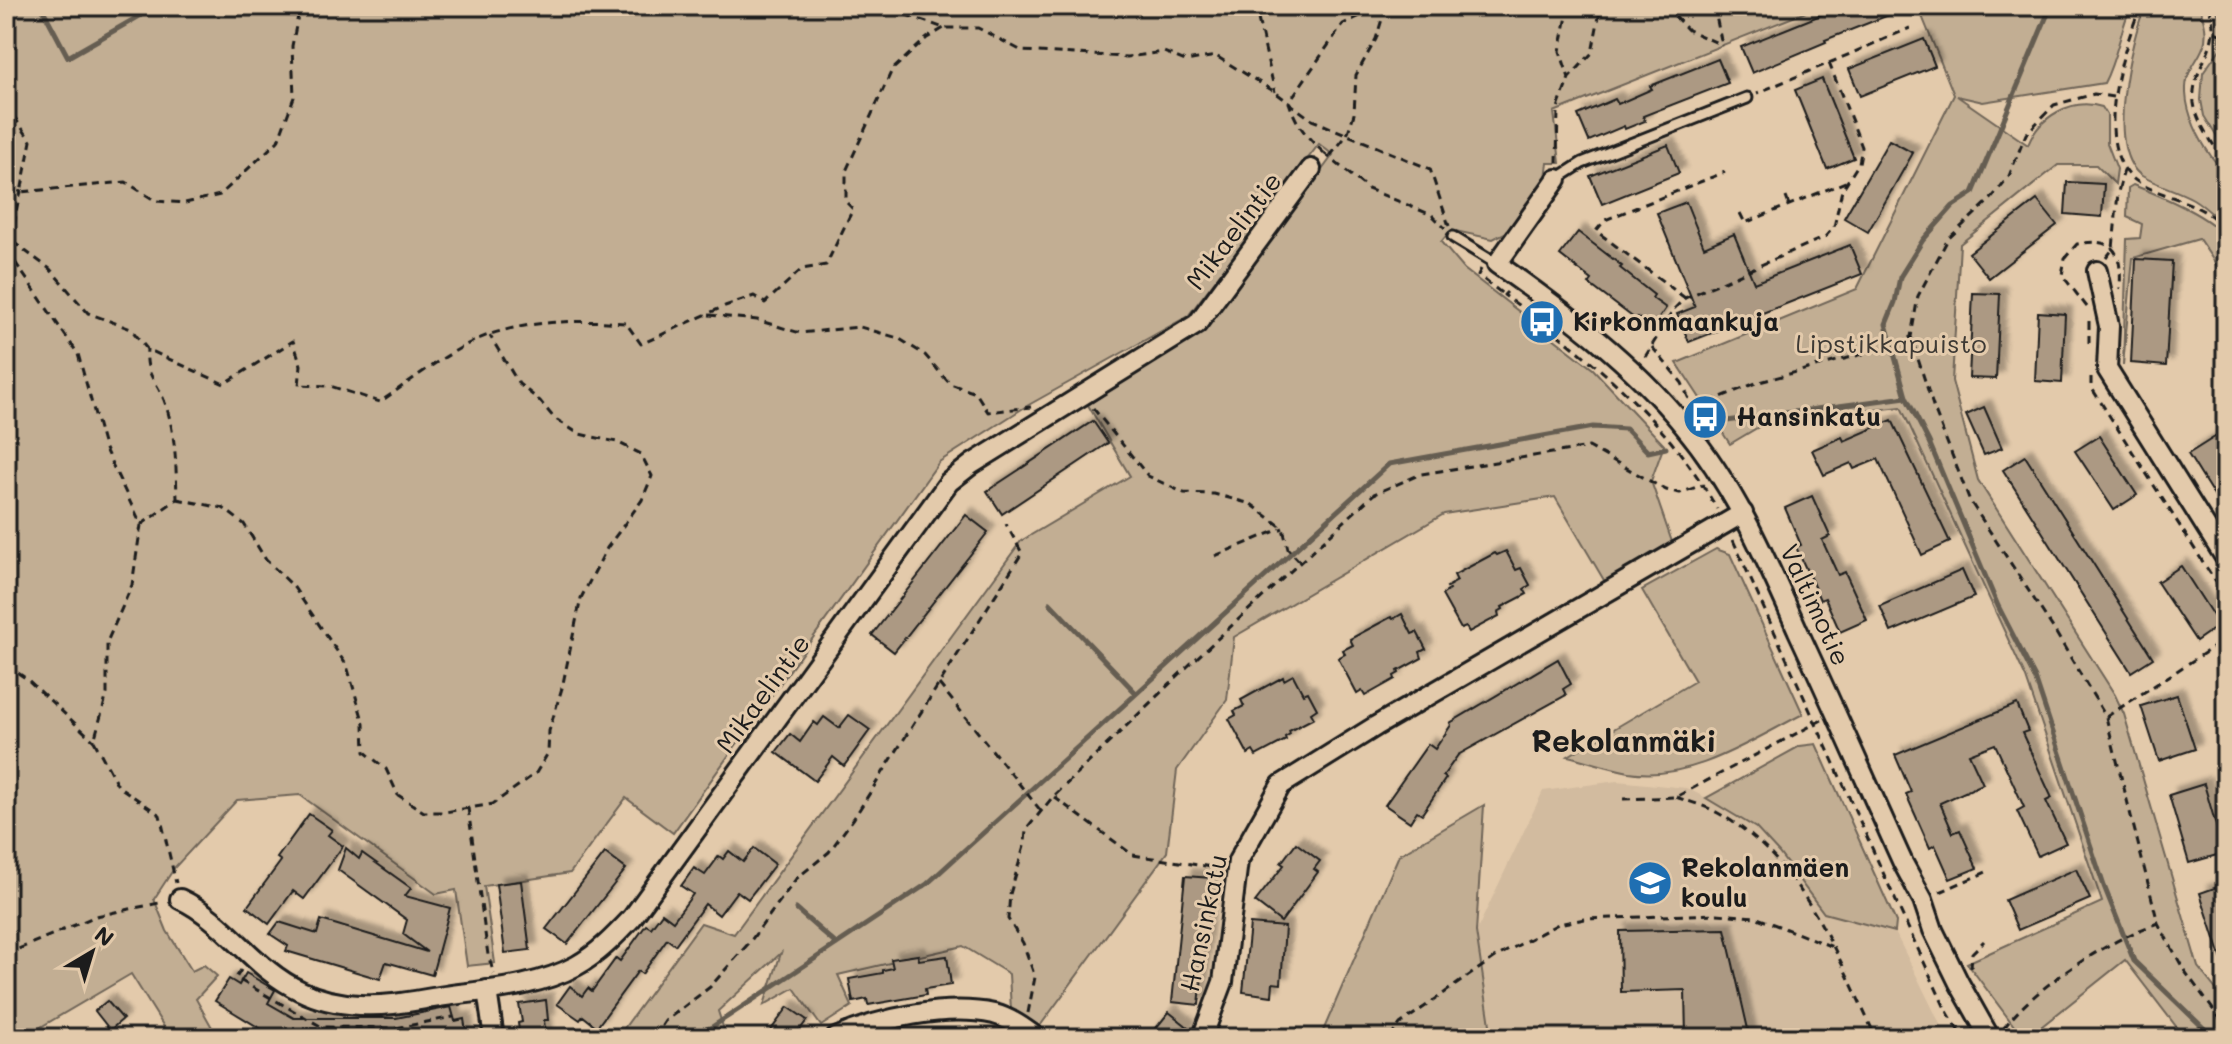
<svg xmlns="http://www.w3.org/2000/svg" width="2232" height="1044" font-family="Mali,sans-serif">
  <defs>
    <filter id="shadow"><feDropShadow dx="7" dy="-7" stdDeviation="2" flood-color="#0004"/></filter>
  </defs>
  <rect width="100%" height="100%" fill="#e3caab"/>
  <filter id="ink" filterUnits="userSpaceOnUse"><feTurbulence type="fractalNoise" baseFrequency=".0125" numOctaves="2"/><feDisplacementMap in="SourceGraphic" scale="16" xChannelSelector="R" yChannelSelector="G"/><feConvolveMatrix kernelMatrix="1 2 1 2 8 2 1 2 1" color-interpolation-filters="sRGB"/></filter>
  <g filter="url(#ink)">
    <polygon fill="#d2bb9f" points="1617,781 1686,788 1723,806 1756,828 1779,853 1824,913 1895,932 1947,1038 1492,1038 1476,932 1543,791"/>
    <g fill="#c2ae93" stroke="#6f6558" stroke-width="2">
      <polygon points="6,6 1821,6 1554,112 1560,163 1548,163 1546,178 1507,232 1493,239 1451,230 1441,242 1464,269 1593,369 1664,445 1651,481 1672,542 1605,582 1555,497 1444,514 1234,637 1227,700 1177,770 1167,852 1040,1026 1011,1010 1009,974 963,946 838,975 852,1006 821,1026 794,988 764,1005 781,953 718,1011 725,1033 721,1038 617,1038 701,923 734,934 1021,541 1130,476 1088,405 1206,327 1333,155 1319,144 1188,316 1025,407 939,462 673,833 626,798 570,873 484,886 495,963 467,966 456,890 436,894 300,795 237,800 175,867 154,899 167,931 192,971 204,965 217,976 196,999 218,1038 171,1038 131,974 22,1038 6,1038"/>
      <path d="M1918 6H2131C2120 31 2117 58 2104 83L1983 102 1957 96 2028 145C2039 117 2072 97 2102 107L2107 115V143L2117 169 2115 184 2096 165H2058L1960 244 1952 381 1978 480 2115 695 2124 714 2198 967 2226 1002V1038H2185L2125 960 2027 1038H2023L1967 963 2102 902 2026 678 1901 407 1767 422 1730 444 1677 363 1857 289 1954 95Z"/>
      <path d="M2145 6H2199C2220 57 2184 56 2186 93 2187 115 2199 139 2211 156 2215 162 2223 169 2226 176 2230 189 2226 212 2226 226 2215 217 2205 206 2193 199 2177 190 2157 185 2142 176 2104 151 2131 41 2145 6Z"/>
      <polygon points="2215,6 2226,6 2226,152 2204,116 2201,100 2203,73 2220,49 2220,18"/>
      <path d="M2133 185C2154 193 2217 218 2226 240 2229 250 2226 268 2226 279L2199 239 2133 258 2123 365 2127 239 2140 238 2142 224 2127 217 2128 188Z"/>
      <path d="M1716 549 1730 554 1803 714C1750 741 1690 782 1629 772 1608 768 1588 761 1568 756L1695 681 1642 590Z"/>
      <polygon points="1816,744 1896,922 1895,932 1824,913 1779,853 1756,828 1706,798 1800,746"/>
      <polygon points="1484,805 1476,932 1492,1038 1320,1038 1399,855"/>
    </g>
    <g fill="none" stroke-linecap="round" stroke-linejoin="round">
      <g stroke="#655d51" stroke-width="5">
        <polyline points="41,6 68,57 157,6"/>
        <polyline points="1906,397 1886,324 1895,302 1900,277 1923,240 1953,206 1973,193 2051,6"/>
        <polyline points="1712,423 1906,397 1929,442 1998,606 2035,678 2104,886 2134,961 2214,1038"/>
        <polyline points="1050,603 1136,693"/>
        <polyline points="796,909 836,944"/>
        <polyline points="682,1038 712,1027 927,884 1389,464 1593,427 1626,429 1648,452 1666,448"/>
      </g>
    </g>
    <g fill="#ac9983" stroke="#1c1c1c" stroke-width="2" filter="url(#shadow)">
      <polygon points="1843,6 1909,7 1825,40 1826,42 1752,73 1741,47"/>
      <polygon points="1924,39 1935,66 1860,96 1849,69"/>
      <polygon points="1718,59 1728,83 1643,116 1645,121 1625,129 1624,126 1589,141 1578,115 1615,99 1618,104 1652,89 1650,86"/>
      <polygon points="1822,79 1854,158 1827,169 1795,90"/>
      <polygon points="1889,140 1913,153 1868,232 1844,218"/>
      <polygon points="1668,145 1679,173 1602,204 1590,176"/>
      <polygon points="2067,182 2104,184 2102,217 2065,214"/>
      <polygon points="2037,200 2057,225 1989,278 1969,253"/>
      <polygon points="1686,202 1704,247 1734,234 1754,283 1850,245 1862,274 1689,342 1677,314 1695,307 1657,213"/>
      <polygon points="1578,232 1622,266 1620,268 1654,295 1652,298 1666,308 1652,328 1637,317 1635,319 1589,284 1592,280 1560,255"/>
      <polygon points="2136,259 2172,261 2166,366 2131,363"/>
      <polygon points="1973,293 2000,294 1996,379 1969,378"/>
      <polygon points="2038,312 2065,314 2062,383 2035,381"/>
      <polygon points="1984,407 2002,448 1984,455 1966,415"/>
      <polygon points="1892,420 1950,542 1922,555 1878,459 1854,469 1851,463 1824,475 1812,450 1842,437 1844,441"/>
      <polygon points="1093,421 1108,443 1002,514 987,491"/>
      <polygon points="2226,430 2226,515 2188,454"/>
      <polygon points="2099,436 2137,495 2114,510 2075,451"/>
      <polygon points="2025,456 2153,658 2131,672 2003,470"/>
      <polygon points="1812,496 1830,536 1822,540 1838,575 1845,572 1867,620 1840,632 1825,598 1820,600 1796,547 1801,545 1785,508"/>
      <polygon points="966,515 988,532 894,652 872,635"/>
      <polygon points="1506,551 1516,570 1521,568 1530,585 1524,589 1527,594 1502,607 1503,609 1498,612 1499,616 1469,632 1466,627 1461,629 1442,595 1449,590 1447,587 1457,581 1454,575 1495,553 1497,555"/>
      <polygon points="2181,566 2219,625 2196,641 2157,582"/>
      <polygon points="1962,570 1974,597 1891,632 1880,606"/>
      <polygon points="1402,614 1412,634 1417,632 1426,649 1420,652 1422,658 1398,671 1399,673 1394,676 1395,679 1365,696 1362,691 1357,694 1338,658 1345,654 1343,650 1353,645 1350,639 1391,617 1393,619"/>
      <polygon points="1558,659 1571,684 1563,689 1566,695 1458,755 1443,776 1446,778 1422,814 1417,811 1410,822 1385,805 1428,744 1435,749 1451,725 1450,723"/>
      <polygon points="1293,675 1303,694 1308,692 1317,709 1311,713 1314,718 1289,731 1290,734 1285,737 1286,740 1256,756 1253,751 1248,754 1229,719 1236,715 1234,711 1244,706 1241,700 1283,677 1284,680"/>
      <polygon points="2177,695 2195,749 2159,761 2141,706"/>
      <polygon points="2017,704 2028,731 2022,733 2052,798 2046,801 2066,843 2038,856 2017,811 2024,807 1995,744 1969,754 1983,784 1940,803 1953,833 1960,830 1977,868 1950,879 1935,845 1930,848 1906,794 1911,792 1895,755"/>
      <polygon points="849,715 870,730 844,766 833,757 815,781 776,752 790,734 800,742 814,722 818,725 824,717 839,728"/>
      <polygon points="2204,784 2224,853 2189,863 2169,795"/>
      <polygon points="309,814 332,830 328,835 343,846 304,899 293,891 269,924 247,907 281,861 277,858"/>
      <polygon points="1296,843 1320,861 1314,869 1318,872 1281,922 1255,902 1284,865 1281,863"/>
      <polygon points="346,848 359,859 362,853 411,888 405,896 450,908 432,975 386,962 380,979 286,951 288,946 270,934 279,922 317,934 321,920 427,952 403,934 407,920 338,870"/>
      <polygon points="754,848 775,864 748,899 737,891 719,915 705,904 675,945 667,939 642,974 638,971 597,1027 583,1016 580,1020 557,1004 570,986 582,996 588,988 592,991 616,958 620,961 646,925 651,928 662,913 673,921 693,894 681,886 694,868 705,875 719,856 723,859 729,851 743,862"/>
      <polygon points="605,853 626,869 567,944 546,929"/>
      <polygon points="2076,869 2090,899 2018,930 2005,900"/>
      <polygon points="1185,876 1212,878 1199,1005 1172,1002"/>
      <polygon points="521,881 530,950 505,953 496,884"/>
      <polygon points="2226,884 2226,963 2223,963 2200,893"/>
      <polygon points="1250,924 1285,927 1281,984 1273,983 1272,996 1243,992"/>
      <polygon points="1725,929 1750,1038 1686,1038 1685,990 1621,992 1620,931"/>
      <polygon points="918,955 919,960 947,956 951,985 925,989 926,995 868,1005 867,999 853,1002 849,979 883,973 883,970 893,968 891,959"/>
      <polygon points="246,973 275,990 268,1003 294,1018 396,1018 451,1007 455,1021 464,1019 467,1038 276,1038 215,1001 229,979 239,985"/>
      <polygon points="546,1000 548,1020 544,1020 546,1038 520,1038 518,1023 522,1022 519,1004"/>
      <polygon points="107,1001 123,1019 110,1030 95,1011"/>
      <polygon points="788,1007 807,1020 794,1038 765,1038"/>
      <polygon points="1169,1012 1189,1028 1182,1038 1148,1038"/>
    </g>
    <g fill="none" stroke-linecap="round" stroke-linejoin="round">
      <g stroke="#1c1c1c" stroke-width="15">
        <g id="lane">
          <polyline points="1557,179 1582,163 1747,98"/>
          <polyline points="1453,237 1497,264"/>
        </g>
      </g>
      <g stroke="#1c1c1c" stroke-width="24">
        <g id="street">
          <path d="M1557 179 1497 264C1565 312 1631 361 1684 426 1735 487 1766 559 1798 631 1834 708 1868 786 1903 863L1923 900 1933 930 1959 983 1990 1038"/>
          <polyline points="2097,271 2109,326 2107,369 2226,559"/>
          <path d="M180 899C226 920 254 970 301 991 319 1000 340 1004 360 1005 388 1007 418 1000 445 996 488 990 537 987 576 966 598 954 615 936 632 918L949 482 972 464 1197 324 1311 169"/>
          <polyline points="487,990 494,1038"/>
          <path d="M836 1038C879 1018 946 1004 994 1014 1010 1018 1024 1028 1037 1038"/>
          <polyline points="1202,1038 1223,982 1238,861 1281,785 1376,726 1743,513"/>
        </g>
      </g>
      <g stroke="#1c1c1c" stroke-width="3" stroke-dasharray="8 6" stroke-linecap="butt">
        <polyline points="880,6 944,28 978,28 1022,51 1127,57 1164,52 1185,61 1216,56 1275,92 1312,120 1430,169 1449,226"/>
        <polyline points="1255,6 1275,92"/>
        <polyline points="1565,6 1567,16 1560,51 1569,78"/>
        <polyline points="1665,6 1688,30 1722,45"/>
        <polyline points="1714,6 1722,45"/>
        <path d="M2141 6C2123 48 2088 155 2141 184 2169 199 2206 203 2226 231"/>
        <path d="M2208 6C2226 47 2190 64 2194 103 2197 124 2215 146 2226 164"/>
        <polyline points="2215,32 2226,37"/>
        <polyline points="1829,63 1910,28"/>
        <polyline points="2113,97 2094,94 2054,105 2026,134 2009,176 1991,199 1948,239 1918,296 1911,337 1934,409 1970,501 2053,628 2106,717 2158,923 2184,970 2226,1027"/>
        <polyline points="6,105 31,141 21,192 126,182 156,201 185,203 220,195 278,141 294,97 292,46 300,6"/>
        <path d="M1324 153C1307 137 1296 125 1289 102L1343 24 1381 6"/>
        <polyline points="1324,153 1368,189 1432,215 1445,228"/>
        <polyline points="1330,156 1347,135 1354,114 1356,75 1376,39 1386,6"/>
        <polyline points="1557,163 1558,108 1569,78 1592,53 1601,6"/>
        <path d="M6 184 21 192C16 207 14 223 13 239 13 256 17 268 6 284"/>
        <polyline points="1786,197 1789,205"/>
        <polyline points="1740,213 1745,223 1848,181"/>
        <path d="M13 242 50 269 88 313 131 329 147 349 224 384 293 341 301 365 299 385 330 386 380 402C412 380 455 346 491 334 535 320 581 320 626 323L641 344 725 306 754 296 765 303 802 269 826 265 853 209 846 202V171L892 70 927 38 944 28"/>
        <polyline points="2106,258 2113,249 2118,192 2124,170"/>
        <polyline points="15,262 78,354 104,447 141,525 132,585 107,642 107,694 94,741 118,786 160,815 176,883"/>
        <polyline points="1481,269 1478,275 1504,295"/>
        <path d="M1507 292 1504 295C1586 353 1668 420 1717 509"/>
        <polyline points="1685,298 1596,231 1605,220 1725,172"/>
        <path d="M2087 307 2062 275 2065 258 2077 244C2117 236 2122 255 2120 289"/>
        <polyline points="709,315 757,320 800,333 860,327 898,338 925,355 950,384 976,393 988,412 1031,407"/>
        <polyline points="2089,321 2089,346"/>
        <polyline points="1652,347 1682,383 1688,397 1705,417 1714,434"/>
        <polyline points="1645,357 1674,309 1685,298 1825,237 1834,227 1842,190 1859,163 1862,147 1829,63 1757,93"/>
        <polyline points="2091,377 2091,387 2226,598"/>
        <polyline points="1696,407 1756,383 1885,348 1911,337"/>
        <polyline points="1093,408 1148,476 1184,493 1214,494 1251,504 1283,528 1288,549 1301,563"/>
        <polyline points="177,499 223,508 244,524 266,560 293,586 347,666 364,724 365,752 386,769 398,795 424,812 445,812 493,804 536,773 548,753 549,731 562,688 581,598 607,548 642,500 652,476 641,454 617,442 579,434 554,418 540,401 519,384 490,336"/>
        <path d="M141 525 177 499C176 466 176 432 164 400 155 378 145 375 147 349"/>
        <polyline points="1733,540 1900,910 1945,1008 1963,1038"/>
        <polyline points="1215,556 1283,528"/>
        <polyline points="6,665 27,679 94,741"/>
        <polyline points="939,684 1041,811"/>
        <polyline points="2106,717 2226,639"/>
        <polyline points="1054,797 1133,855 1218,868"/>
        <path d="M1676 797C1687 801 1699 804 1710 809 1799 852 1837 954 1876 1038"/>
        <polyline points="1623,799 1676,797 1822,720"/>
        <polyline points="468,808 488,955 494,974"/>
        <polyline points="1940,892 1986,872"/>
        <polyline points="6,945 16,950 96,916 164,902"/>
        <polyline points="1971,968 1972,953 1984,941"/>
        <polyline points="241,970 236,978 322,1027 396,1028 453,1017"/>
        <polyline points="1028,1013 1035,977 1023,943 1008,919 1010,894 1025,843 1026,830 1051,799 1187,667 1374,494 1421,474 1589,447 1666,490 1680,493 1702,485"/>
        <path d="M2004 1028C2035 986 2109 940 2158 923"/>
        <polyline points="654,1038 665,1021 710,987 749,943 796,879 829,852 854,818 1022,553 1006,524"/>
        <polyline points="1390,1038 1400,1024 1494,958 1558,924 1585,919 1717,914 1755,917 1833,947"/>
      </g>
      <use href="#lane" stroke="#e3caab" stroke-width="9"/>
      <use href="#street" stroke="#e3caab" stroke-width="18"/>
    </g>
  </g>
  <defs>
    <g id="bus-disc" transform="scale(2.3)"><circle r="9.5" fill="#1f6fb2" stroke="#e3caab"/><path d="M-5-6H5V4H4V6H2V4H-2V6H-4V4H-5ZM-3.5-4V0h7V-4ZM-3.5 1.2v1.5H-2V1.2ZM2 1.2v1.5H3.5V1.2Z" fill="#fff"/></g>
    <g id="school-disc" transform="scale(2.3)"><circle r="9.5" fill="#1f6fb2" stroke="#e3caab"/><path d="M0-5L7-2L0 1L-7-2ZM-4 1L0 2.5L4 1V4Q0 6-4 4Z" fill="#fff"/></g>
  </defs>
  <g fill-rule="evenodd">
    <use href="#bus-disc" x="1542" y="322"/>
    <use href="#bus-disc" x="1705" y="417"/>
    <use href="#school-disc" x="1650" y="883"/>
  </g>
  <g text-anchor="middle" stroke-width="6" stroke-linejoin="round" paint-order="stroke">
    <g font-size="26" fill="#1c1c1c" stroke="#e3caab">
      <text transform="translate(1234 231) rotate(-53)" y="9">Mikaelintie</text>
      <text transform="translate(1815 605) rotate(65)" y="9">Valtimotie</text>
      <text transform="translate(763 694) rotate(-54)" y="9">Mikaelintie</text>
      <text transform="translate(1204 923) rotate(-78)" y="9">Hansinkatu</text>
    </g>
    <g font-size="26" font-weight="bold" fill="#1c1c1c" stroke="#e3caab" text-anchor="start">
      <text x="1573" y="331">Kirkonmaankuja</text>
      <text x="1736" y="426">Hansinkatu</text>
      <text x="1681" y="877">Rekolanmäen<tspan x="1681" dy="30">koulu</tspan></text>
    </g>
    <g font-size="26" fill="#3d3934" stroke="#e3caab">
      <text x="1891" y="353">Lipstikkapuisto</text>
    </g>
    <g font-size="30" font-weight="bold" fill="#1c1c1c" stroke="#e3caab">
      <text x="1624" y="752">Rekolanmäki</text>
    </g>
  </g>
  <rect width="2232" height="1044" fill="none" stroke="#e3caab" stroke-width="32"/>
  <rect x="16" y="16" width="2200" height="1012" fill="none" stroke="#1c1c1c" stroke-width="3" filter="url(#ink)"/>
  <g transform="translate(92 952) rotate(38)" stroke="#e3caab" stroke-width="6" paint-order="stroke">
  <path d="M0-6L14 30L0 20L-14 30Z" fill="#1c1c1c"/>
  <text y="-12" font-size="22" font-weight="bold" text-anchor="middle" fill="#1c1c1c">N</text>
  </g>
</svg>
